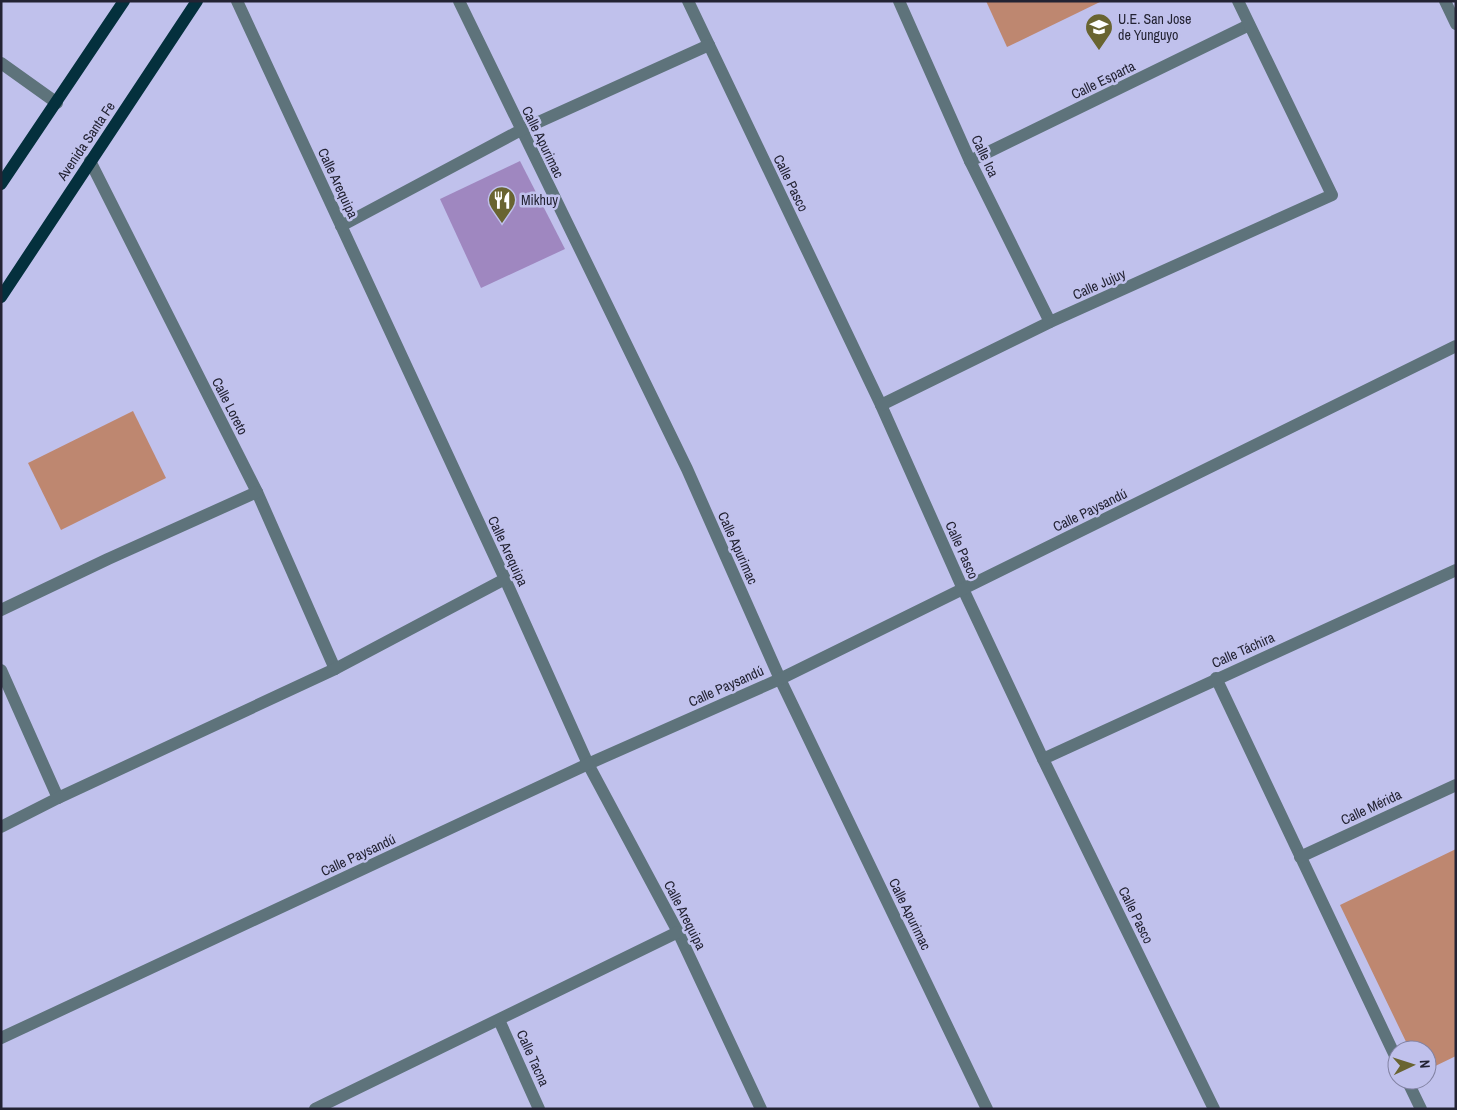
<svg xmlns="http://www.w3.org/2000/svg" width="1457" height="1110" font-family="'Archivo Narrow',sans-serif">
  <rect width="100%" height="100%" fill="#c0c1ec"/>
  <g fill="#be8770">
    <polygon points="986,1 1102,1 1007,47"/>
    <polygon points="133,411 166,478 61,530 28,463"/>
    <polygon points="1456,849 1456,1056 1427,1070 1427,1050 1410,1050 1340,905"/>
  </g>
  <polygon fill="#9f87c0" points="520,161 565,249 481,288 440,199"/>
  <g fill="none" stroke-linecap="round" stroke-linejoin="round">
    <g stroke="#5e737b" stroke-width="12">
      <polyline points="237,1 505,579 588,764 678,932 761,1109"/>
      <polyline points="459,1 687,469 780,679 987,1109"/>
      <polyline points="688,1 881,405 963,589 1043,759 1214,1109"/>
      <polyline points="899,1 970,161 1050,322"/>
      <polyline points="1445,1 1456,24"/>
      <polyline points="1,63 57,103"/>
      <polyline points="90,161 257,492 335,669"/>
      <polyline points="970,161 1249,25"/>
      <polyline points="341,226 521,130 709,45"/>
      <polyline points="881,405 1050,322 1332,195 1238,1"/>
      <polyline points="1,610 108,559 257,492"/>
      <polyline points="1,670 58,798"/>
      <polyline points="1216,678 1397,1060"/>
      <polyline points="1043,759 1456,570"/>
      <polyline points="1,827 58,798 335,669 505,579"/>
      <polyline points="1300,857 1456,785"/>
      <polyline points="499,1020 539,1109"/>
      <polyline points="1,1038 588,764 780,679 1456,346"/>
      <polyline points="1407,1080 1421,1109"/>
      <polyline points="315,1109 678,932"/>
    </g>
    <g stroke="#04303d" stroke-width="12">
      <polyline points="1,184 124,1"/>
      <polyline points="1,297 197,1"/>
    </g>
  </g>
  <defs>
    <g id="school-pin" transform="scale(1.4375)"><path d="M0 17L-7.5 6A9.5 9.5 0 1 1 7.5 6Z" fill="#696431" stroke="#c0c1ec"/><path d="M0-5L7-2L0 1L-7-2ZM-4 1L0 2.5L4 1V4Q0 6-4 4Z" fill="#fff"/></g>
    <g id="restaurant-pin" transform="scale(1.4375)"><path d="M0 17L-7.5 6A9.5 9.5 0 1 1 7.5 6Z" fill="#696431" stroke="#c0c1ec"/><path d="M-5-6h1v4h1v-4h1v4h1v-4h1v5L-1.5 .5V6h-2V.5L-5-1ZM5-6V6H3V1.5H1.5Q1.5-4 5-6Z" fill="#fff"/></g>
  </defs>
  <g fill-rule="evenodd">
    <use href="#school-pin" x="1099" y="27"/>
    <use href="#restaurant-pin" x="502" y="200"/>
  </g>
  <g text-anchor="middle" stroke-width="5" stroke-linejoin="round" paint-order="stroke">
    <g font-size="14" fill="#232333" stroke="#c0c1ec" text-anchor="start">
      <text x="1118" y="24">U.E. San Jose<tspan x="1118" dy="16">de Yunguyo</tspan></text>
      <text x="521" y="205">Mikhuy</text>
    </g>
    <g font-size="14" fill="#232333" stroke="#c0c1ec">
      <text transform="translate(1103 80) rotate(-26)" y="5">Calle Esparta</text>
      <text transform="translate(86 141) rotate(-56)" y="5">Avenida Santa Fe</text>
      <text transform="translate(543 142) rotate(64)" y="5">Calle Apurimac</text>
      <text transform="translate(985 156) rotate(65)" y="5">Calle Ica</text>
      <text transform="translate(338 183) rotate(65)" y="5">Calle Arequipa</text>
      <text transform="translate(791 183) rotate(64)" y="5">Calle Pasco</text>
      <text transform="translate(1099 284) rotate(-24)" y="5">Calle Jujuy</text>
      <text transform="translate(230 406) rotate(63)" y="5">Calle Loreto</text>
      <text transform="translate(1090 510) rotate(-26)" y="5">Calle Paysandú</text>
      <text transform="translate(738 548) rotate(66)" y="5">Calle Apurimac</text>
      <text transform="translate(962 550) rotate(66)" y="5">Calle Pasco</text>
      <text transform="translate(508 551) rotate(65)" y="5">Calle Arequipa</text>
      <text transform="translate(1243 650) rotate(-24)" y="5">Calle Táchira</text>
      <text transform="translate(726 686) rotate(-24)" y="5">Calle Paysandú</text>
      <text transform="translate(1371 807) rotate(-25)" y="5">Calle Mérida</text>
      <text transform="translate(358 855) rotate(-25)" y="5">Calle Paysandú</text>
      <text transform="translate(910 914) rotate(64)" y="5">Calle Apurimac</text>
      <text transform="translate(685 915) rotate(63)" y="5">Calle Arequipa</text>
      <text transform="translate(1136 915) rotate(64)" y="5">Calle Pasco</text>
      <text transform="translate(533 1058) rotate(66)" y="5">Calle Tacna</text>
    </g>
  </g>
  <rect width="1457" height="1110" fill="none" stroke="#232333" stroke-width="5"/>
  <g transform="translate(1412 1065) rotate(86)"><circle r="24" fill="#c0c1ec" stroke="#8182a2"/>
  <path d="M0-4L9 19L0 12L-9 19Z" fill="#696431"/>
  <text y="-8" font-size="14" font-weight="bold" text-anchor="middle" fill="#232333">N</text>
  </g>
</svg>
